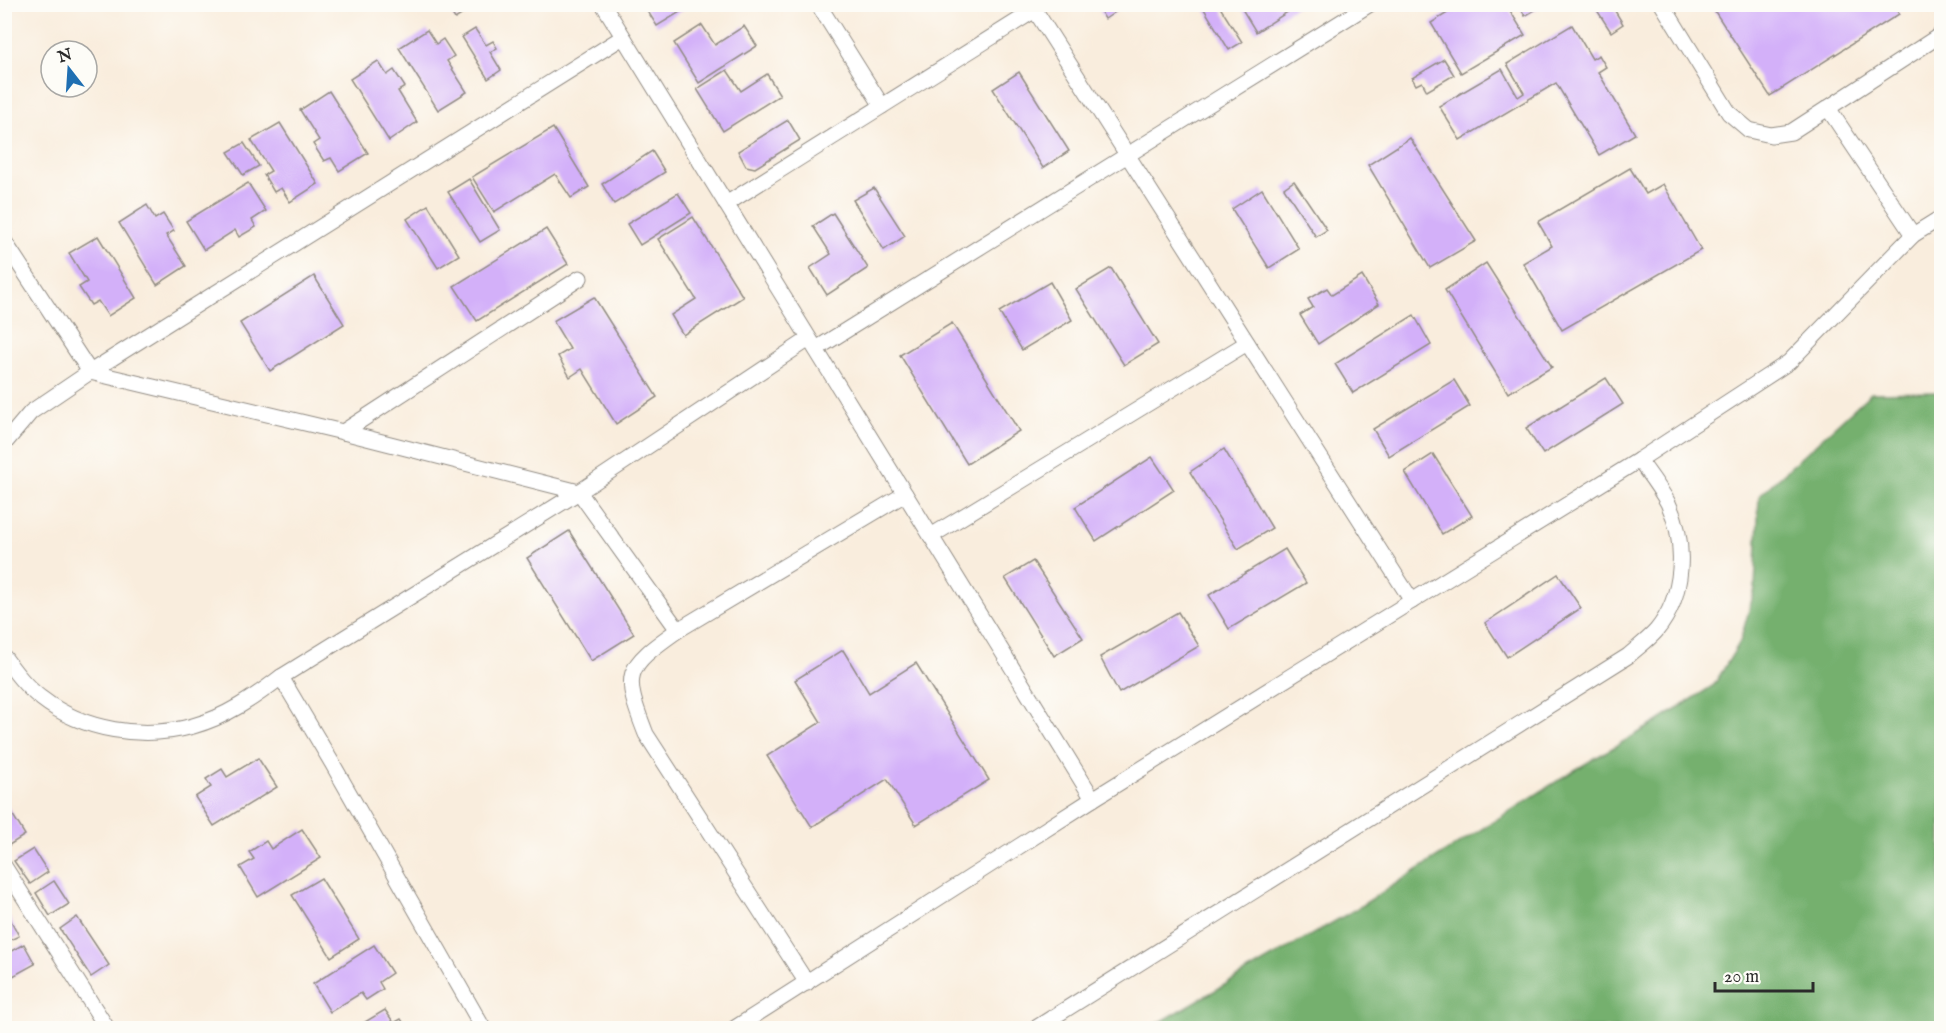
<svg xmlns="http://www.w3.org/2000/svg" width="1946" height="1033" font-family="'IM FELL English',serif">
  <rect width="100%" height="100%" fill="#fdfcf7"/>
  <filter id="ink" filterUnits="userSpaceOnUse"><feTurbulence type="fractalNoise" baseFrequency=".0167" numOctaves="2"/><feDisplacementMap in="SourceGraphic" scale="12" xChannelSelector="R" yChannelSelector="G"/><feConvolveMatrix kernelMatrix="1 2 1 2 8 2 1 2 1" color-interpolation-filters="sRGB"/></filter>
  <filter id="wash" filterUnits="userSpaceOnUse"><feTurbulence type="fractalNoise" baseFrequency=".008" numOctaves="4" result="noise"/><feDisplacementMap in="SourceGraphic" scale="24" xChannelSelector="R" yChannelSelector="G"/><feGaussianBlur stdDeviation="1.35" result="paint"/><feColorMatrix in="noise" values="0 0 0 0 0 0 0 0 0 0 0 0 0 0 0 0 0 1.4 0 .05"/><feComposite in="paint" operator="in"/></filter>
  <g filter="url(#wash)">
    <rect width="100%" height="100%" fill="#f9eddd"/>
    <polygon fill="#75b06e" stroke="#506e4c" stroke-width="1.5" points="1941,392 1941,1028 1150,1028 1356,909 1573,771 1657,722 1714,685 1740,642 1755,589 1759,496 1871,393"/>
    <g id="blocks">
      <g fill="#d3b0f9">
        <polygon points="446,4 479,4 455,19"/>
        <polygon points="649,4 682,4 685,9 657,26 645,7"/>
        <polygon points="1096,4 1127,4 1105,19"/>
        <polygon points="1201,4 1218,4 1242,42 1229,50"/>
        <polygon points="1239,4 1300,4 1256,32"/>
        <polygon points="1462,4 1506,4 1525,35 1461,73 1431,23"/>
        <polygon points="1518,4 1545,4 1525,16"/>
        <polygon points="1593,4 1619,4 1621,7 1615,11 1623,24 1611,32"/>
        <polygon points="1710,4 1893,4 1899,14 1770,96"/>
        <polygon points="702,25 715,45 744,26 757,46 699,83 674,43"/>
        <polygon points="1572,25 1592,59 1599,55 1606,67 1598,72 1635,134 1599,155 1556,83 1460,140 1439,106 1502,69 1518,97 1524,93 1507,64"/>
        <polygon points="475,29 486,45 493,41 497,48 490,52 501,70 488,79 462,37"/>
        <polygon points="427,30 436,44 443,39 454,56 447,61 467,92 438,110 399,48"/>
        <polygon points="1444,59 1454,75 1427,91 1422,82 1416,85 1412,78"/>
        <polygon points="378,61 387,75 394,70 405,87 398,91 417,122 389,141 350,79"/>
        <polygon points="727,70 741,91 767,74 780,95 723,131 697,89"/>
        <polygon points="1019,72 1069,151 1043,168 993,89"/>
        <polygon points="329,91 368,153 339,171 331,158 324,161 313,144 319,140 300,110"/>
        <polygon points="788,120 800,140 755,168 746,166 738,151"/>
        <polygon points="280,123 318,184 290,202 281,188 274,192 264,175 271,171 251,140"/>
        <polygon points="553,128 589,187 571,198 555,174 494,212 472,177"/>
        <polygon points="1410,138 1476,241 1430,268 1368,165"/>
        <polygon points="244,143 259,166 243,175 228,152"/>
        <polygon points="652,151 665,172 614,204 602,184"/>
        <polygon points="1630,168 1646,194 1663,184 1701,250 1562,330 1523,263 1552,246 1538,222"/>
        <polygon points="469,179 500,230 480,242 448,192"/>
        <polygon points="1294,181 1327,230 1316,237 1284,188"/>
        <polygon points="248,183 266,211 252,220 256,227 239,237 235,230 204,250 186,221"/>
        <polygon points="874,188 905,236 884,250 853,200"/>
        <polygon points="1262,189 1299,249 1269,268 1232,209"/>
        <polygon points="678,193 691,213 640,245 627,224"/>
        <polygon points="147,205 155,219 163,214 174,231 166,235 186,266 157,285 119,223"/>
        <polygon points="428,205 459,255 438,268 407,219"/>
        <polygon points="833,213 868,268 827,295 810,268 831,254 813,226"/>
        <polygon points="693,217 743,297 683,335 671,315 696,299 658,239"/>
        <polygon points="546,229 568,264 477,321 454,286"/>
        <polygon points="98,236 136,298 108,316 98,301 91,305 79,287 87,282 69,253"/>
        <polygon points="1486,263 1552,367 1508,393 1445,290"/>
        <polygon points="1111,268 1158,344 1124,365 1076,289"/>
        <polygon points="314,276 344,324 270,371 240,323"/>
        <polygon points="1362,276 1379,304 1318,344 1300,315 1313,307 1308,299 1327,288 1332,295"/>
        <polygon points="1050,282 1072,320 1022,350 999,312"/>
        <polygon points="594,297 657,397 616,424 582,369 570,377 558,356 570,349 553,321"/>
        <polygon points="1414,315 1431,345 1353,393 1335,364"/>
        <polygon points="952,323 1019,431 967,464 900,355"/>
        <polygon points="1606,378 1623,404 1543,454 1526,428"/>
        <polygon points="1454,380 1470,406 1389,456 1373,429"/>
        <polygon points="1224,449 1272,528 1238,549 1190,472"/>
        <polygon points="1433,454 1472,516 1442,534 1405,472"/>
        <polygon points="1152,457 1174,490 1096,541 1075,507"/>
        <polygon points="569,531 634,634 591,661 527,558"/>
        <polygon points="1285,549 1306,583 1229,629 1209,595"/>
        <polygon points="1033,561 1083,638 1054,656 1005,578"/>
        <polygon points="1558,574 1581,608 1507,657 1485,623"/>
        <polygon points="1178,612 1199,646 1119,693 1100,657"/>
        <polygon points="843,650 869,693 916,663 989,780 916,825 887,779 812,827 767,756 821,722 795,680"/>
        <polygon points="258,758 277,787 214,826 195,797 211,787 206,779 222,769 227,777"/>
        <polygon points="5,802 25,835 6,847 5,843"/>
        <polygon points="302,829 321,858 258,897 240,867 254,859 249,852 266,841 271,849"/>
        <polygon points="33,849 48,872 30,884 14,861"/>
        <polygon points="321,878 359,939 331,957 292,895"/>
        <polygon points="54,881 69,904 50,916 36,893"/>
        <polygon points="7,913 19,936 4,943 4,914"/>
        <polygon points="77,917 109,965 91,977 60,929"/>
        <polygon points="24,944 35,964 4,981 4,955"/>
        <polygon points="374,945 392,973 379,982 383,989 366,1000 361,993 330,1012 313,984"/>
        <polygon points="385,1010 394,1023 401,1019 407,1028 355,1028"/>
      </g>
    </g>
  </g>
  <g filter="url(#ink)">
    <use href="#blocks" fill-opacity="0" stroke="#928c84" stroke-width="1.5"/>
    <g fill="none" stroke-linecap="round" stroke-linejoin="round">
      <g stroke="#928c84" stroke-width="17">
        <g id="service">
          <polyline points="603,4 1093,799"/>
          <polyline points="818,4 882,106"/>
          <polyline points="1031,4 1412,601"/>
          <polyline points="1662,4 1729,113 1749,130 1771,135 1791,132 1828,108 1913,235"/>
          <polyline points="1828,108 1942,34"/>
          <polyline points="726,204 1035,10"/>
          <polyline points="4,241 90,372 343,432 579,492 678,630"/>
          <polyline points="816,349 1370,4"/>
          <polyline points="343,432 580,278"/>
          <polyline points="4,444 31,412 90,372 623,37"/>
          <polyline points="931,536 1247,343"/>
          <path d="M4 657C15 672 26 687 41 698 83 731 143 740 193 726 226 717 255 697 281 677L579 492 809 339"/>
          <polyline points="281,677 332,763 483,1028"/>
          <polyline points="4,866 107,1028"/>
          <path d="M807 983 646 734C622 673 624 668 678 630L905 494"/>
          <polyline points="735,1028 1093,799 1639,460 1789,362 1913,235 1942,217"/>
          <path d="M1036 1028 1628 656C1637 648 1648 640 1656 631 1685 596 1687 543 1668 503 1660 488 1649 474 1639 460"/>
        </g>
      </g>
      <use href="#service" stroke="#fff" stroke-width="15"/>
    </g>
  </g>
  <rect width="1946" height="1033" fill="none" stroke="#fdfcf7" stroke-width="24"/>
  <g transform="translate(69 69) rotate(343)"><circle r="28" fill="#fdfcf7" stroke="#a9a8a5" stroke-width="1.5"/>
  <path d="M0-4.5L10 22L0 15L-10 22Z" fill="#1f6fb2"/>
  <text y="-9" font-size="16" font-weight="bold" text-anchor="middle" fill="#2b2b2b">N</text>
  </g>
  <path d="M1715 982v9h98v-9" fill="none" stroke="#2b2b2b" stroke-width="3"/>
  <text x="1724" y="982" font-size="18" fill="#2b2b2b" stroke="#fdfcf7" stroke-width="4.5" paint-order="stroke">20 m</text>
</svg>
